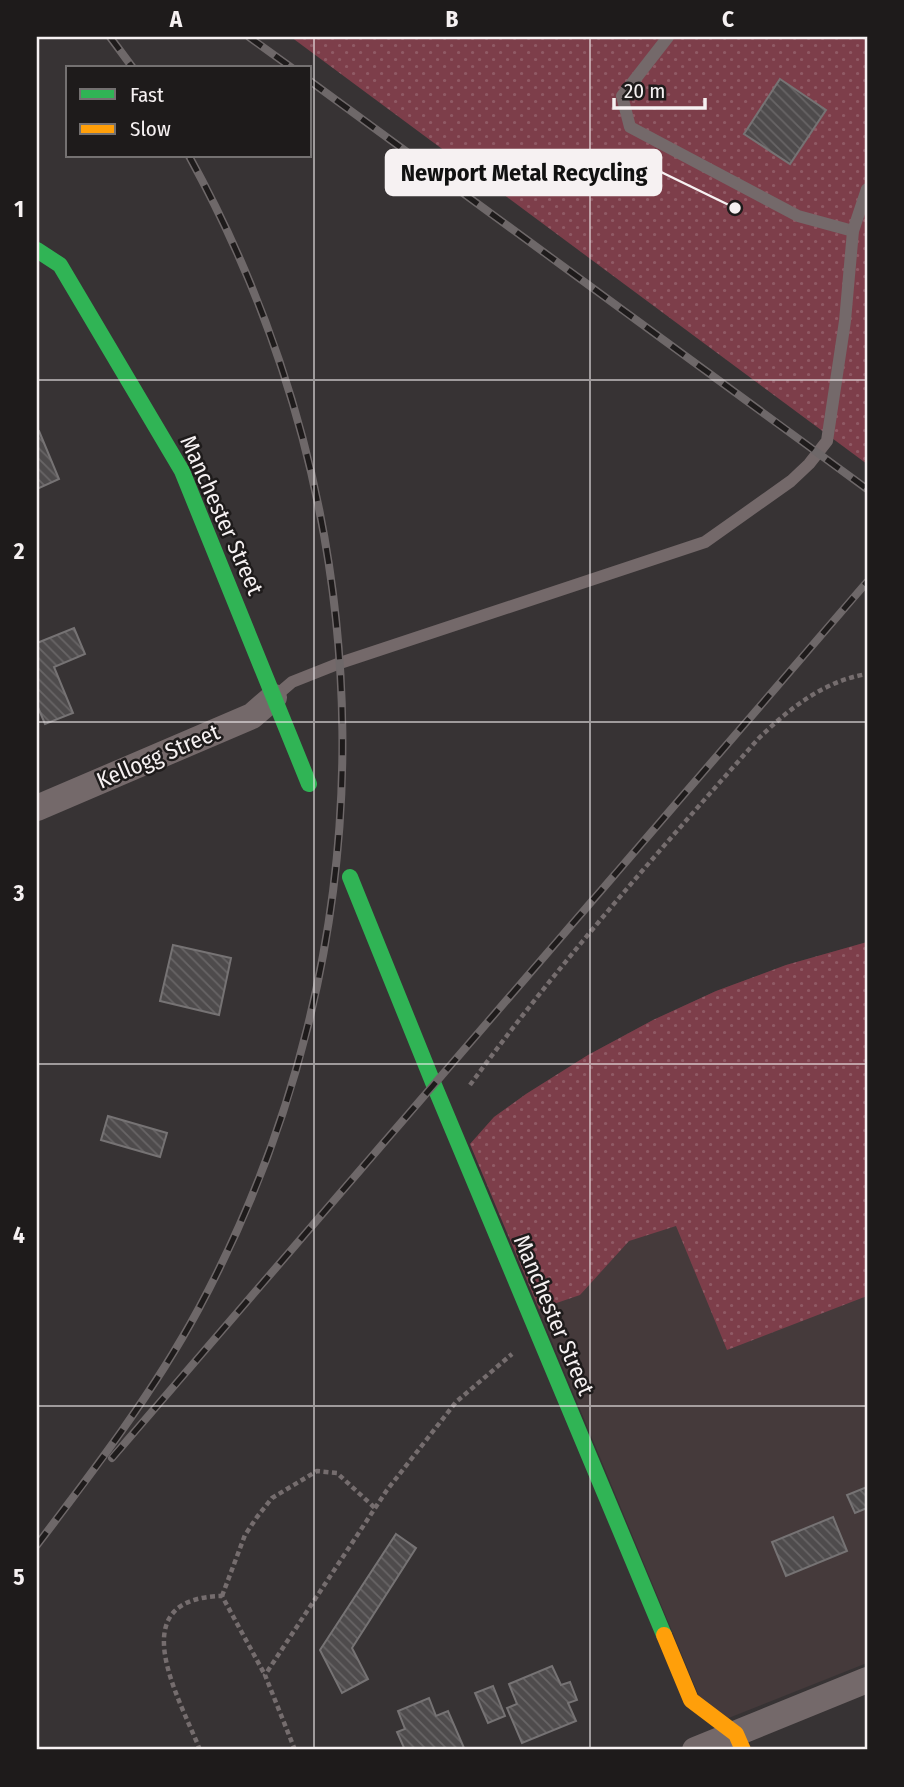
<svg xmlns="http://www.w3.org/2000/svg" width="904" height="1787" font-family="'Fira Sans Condensed',sans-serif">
  <defs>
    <pattern id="grass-dots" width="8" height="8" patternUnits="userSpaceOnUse" patternTransform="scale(1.75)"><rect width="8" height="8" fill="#7d3e4a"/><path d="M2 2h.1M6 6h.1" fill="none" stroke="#905a65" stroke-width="1.8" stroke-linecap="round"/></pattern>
    <pattern id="building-back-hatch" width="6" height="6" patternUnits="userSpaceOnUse" patternTransform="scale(1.75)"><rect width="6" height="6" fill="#4e4b4c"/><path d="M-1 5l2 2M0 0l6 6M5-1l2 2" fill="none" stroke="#686566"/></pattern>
  </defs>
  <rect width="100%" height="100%" fill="#373334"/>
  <polygon fill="#453a3b" points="867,942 867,1663 711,1725 470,1144 494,1117 526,1094 588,1055 653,1020 716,991 786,965"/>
  <g fill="url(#grass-dots)">
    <polygon points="291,37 867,37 867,464"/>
    <polygon points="867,942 867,1296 727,1350 676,1226 629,1241 580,1295 539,1309 470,1144 494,1117 526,1094 588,1055 653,1020 716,991 786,965"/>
  </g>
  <g fill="url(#building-back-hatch)" stroke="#767374" stroke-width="2">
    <polygon points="780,79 826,110 790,164 744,134"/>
    <polygon points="39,431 59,479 37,489 37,432"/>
    <polygon points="74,628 85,654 54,667 73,713 45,724 37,705 37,643"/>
    <polygon points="173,945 231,958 219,1015 160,1001"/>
    <polygon points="108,1116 167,1133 160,1157 101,1140"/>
    <polygon points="867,1487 867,1508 855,1513 847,1495"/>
    <polygon points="833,1517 847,1551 786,1576 772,1542"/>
    <polygon points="396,1534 416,1548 352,1648 368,1679 342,1693 320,1650"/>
    <polygon points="552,1666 561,1685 570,1682 577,1700 568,1703 576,1721 522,1743 507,1708 517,1704 509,1684"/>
    <polygon points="493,1686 505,1716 488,1723 475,1693"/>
    <polygon points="429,1698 436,1716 448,1711 464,1748 458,1750 405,1750 397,1732 405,1729 398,1711"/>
  </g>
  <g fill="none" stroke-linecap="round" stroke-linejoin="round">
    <g stroke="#756d6e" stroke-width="4.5" stroke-dasharray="5 3.5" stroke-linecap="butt">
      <path d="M470 1085C559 963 659 851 759 738 790 708 824 681 867 674"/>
      <polyline points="222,1596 245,1535 257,1517 272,1498 317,1471 337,1473 375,1508"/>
      <path d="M200 1750C179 1697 120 1598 222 1596L265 1675"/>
      <polyline points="295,1750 265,1675 387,1490 456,1402 512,1354"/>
    </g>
    <g stroke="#74696a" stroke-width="12">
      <polyline points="668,37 622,96 630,127 798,216 853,231"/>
      <polyline points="278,694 292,682 340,663 705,542 791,481 809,464 827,441 845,321 853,231 867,189"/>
    </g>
    <g stroke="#74696a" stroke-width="26">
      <polyline points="37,808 252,716 274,697"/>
      <polyline points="695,1750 867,1680"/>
    </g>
    <g stroke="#30b455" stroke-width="16">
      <polyline points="37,250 60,265 182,471 309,784"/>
      <polyline points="350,877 434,1085 664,1635"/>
    </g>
    <polyline stroke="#ff9f0a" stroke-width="16" points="664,1635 691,1700 736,1734 743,1750"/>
    <g stroke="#6e6869" stroke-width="8">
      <g id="rail">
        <polyline points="110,37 133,68"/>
        <polyline points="249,37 292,68"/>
        <polyline points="310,81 867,489"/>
        <polyline points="112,1458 867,582"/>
        <path d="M37 1545C94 1470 153 1393 198 1310 395 943 389 519 189 156"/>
      </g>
    </g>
    <use href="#rail" stroke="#1e1b1b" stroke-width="5" stroke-dasharray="16" stroke-linecap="butt"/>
  </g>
  <path fill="none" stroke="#f6f1f2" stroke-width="2" stroke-opacity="0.55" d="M314 37V1750M590 37V1750M37 380H867M37 722H867M37 1064H867M37 1406H867"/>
  <g text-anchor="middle" stroke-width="5" stroke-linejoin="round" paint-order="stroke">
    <g font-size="23" fill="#f6f1f2" stroke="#1e1b1b">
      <text transform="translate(222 515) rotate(66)" y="8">Manchester Street</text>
      <text transform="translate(158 756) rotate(-23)" y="8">Kellogg Street</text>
      <text transform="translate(554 1315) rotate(67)" y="8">Manchester Street</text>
    </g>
  </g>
  <path fill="none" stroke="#f6f1f2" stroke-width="2.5" d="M735 208L661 172"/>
  <circle fill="#f6f1f2" stroke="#1e1b1b" stroke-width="2.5" cx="735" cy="208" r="7"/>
  <rect fill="#f6f1f2" stroke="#f6f1f2" stroke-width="2.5" x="386" y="150" width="275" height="45" rx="7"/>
  <g font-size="24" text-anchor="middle" font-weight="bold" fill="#111">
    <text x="524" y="181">Newport Metal Recycling</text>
  </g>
  <rect width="904" height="1787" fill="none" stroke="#1e1b1b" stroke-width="77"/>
  <rect x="66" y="66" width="245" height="91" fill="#1e1b1b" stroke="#747171" stroke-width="2"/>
  <rect x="80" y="89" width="35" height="10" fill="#30b455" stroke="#747171" stroke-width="2"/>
  <text x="130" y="102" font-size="21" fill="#f6f1f2">Fast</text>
  <rect x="80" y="124" width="35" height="10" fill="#ff9f0a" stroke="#747171" stroke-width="2"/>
  <text x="130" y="136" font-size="21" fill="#f6f1f2">Slow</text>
  <path d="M614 98v10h91v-10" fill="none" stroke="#f6f1f2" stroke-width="3.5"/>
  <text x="624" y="98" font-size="21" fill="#f6f1f2" stroke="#1e1b1b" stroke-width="5" paint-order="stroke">20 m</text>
  <rect x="38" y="38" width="828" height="1710" fill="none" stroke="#f6f1f2" stroke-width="2.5"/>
  <g font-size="23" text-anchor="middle" font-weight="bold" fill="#f6f1f2">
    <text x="176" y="27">A</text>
    <text x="452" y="27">B</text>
    <text x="728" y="27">C</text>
    <text x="19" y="217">1</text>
    <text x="19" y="559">2</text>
    <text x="19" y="901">3</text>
    <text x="19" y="1243">4</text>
    <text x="19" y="1585">5</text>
  </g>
</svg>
